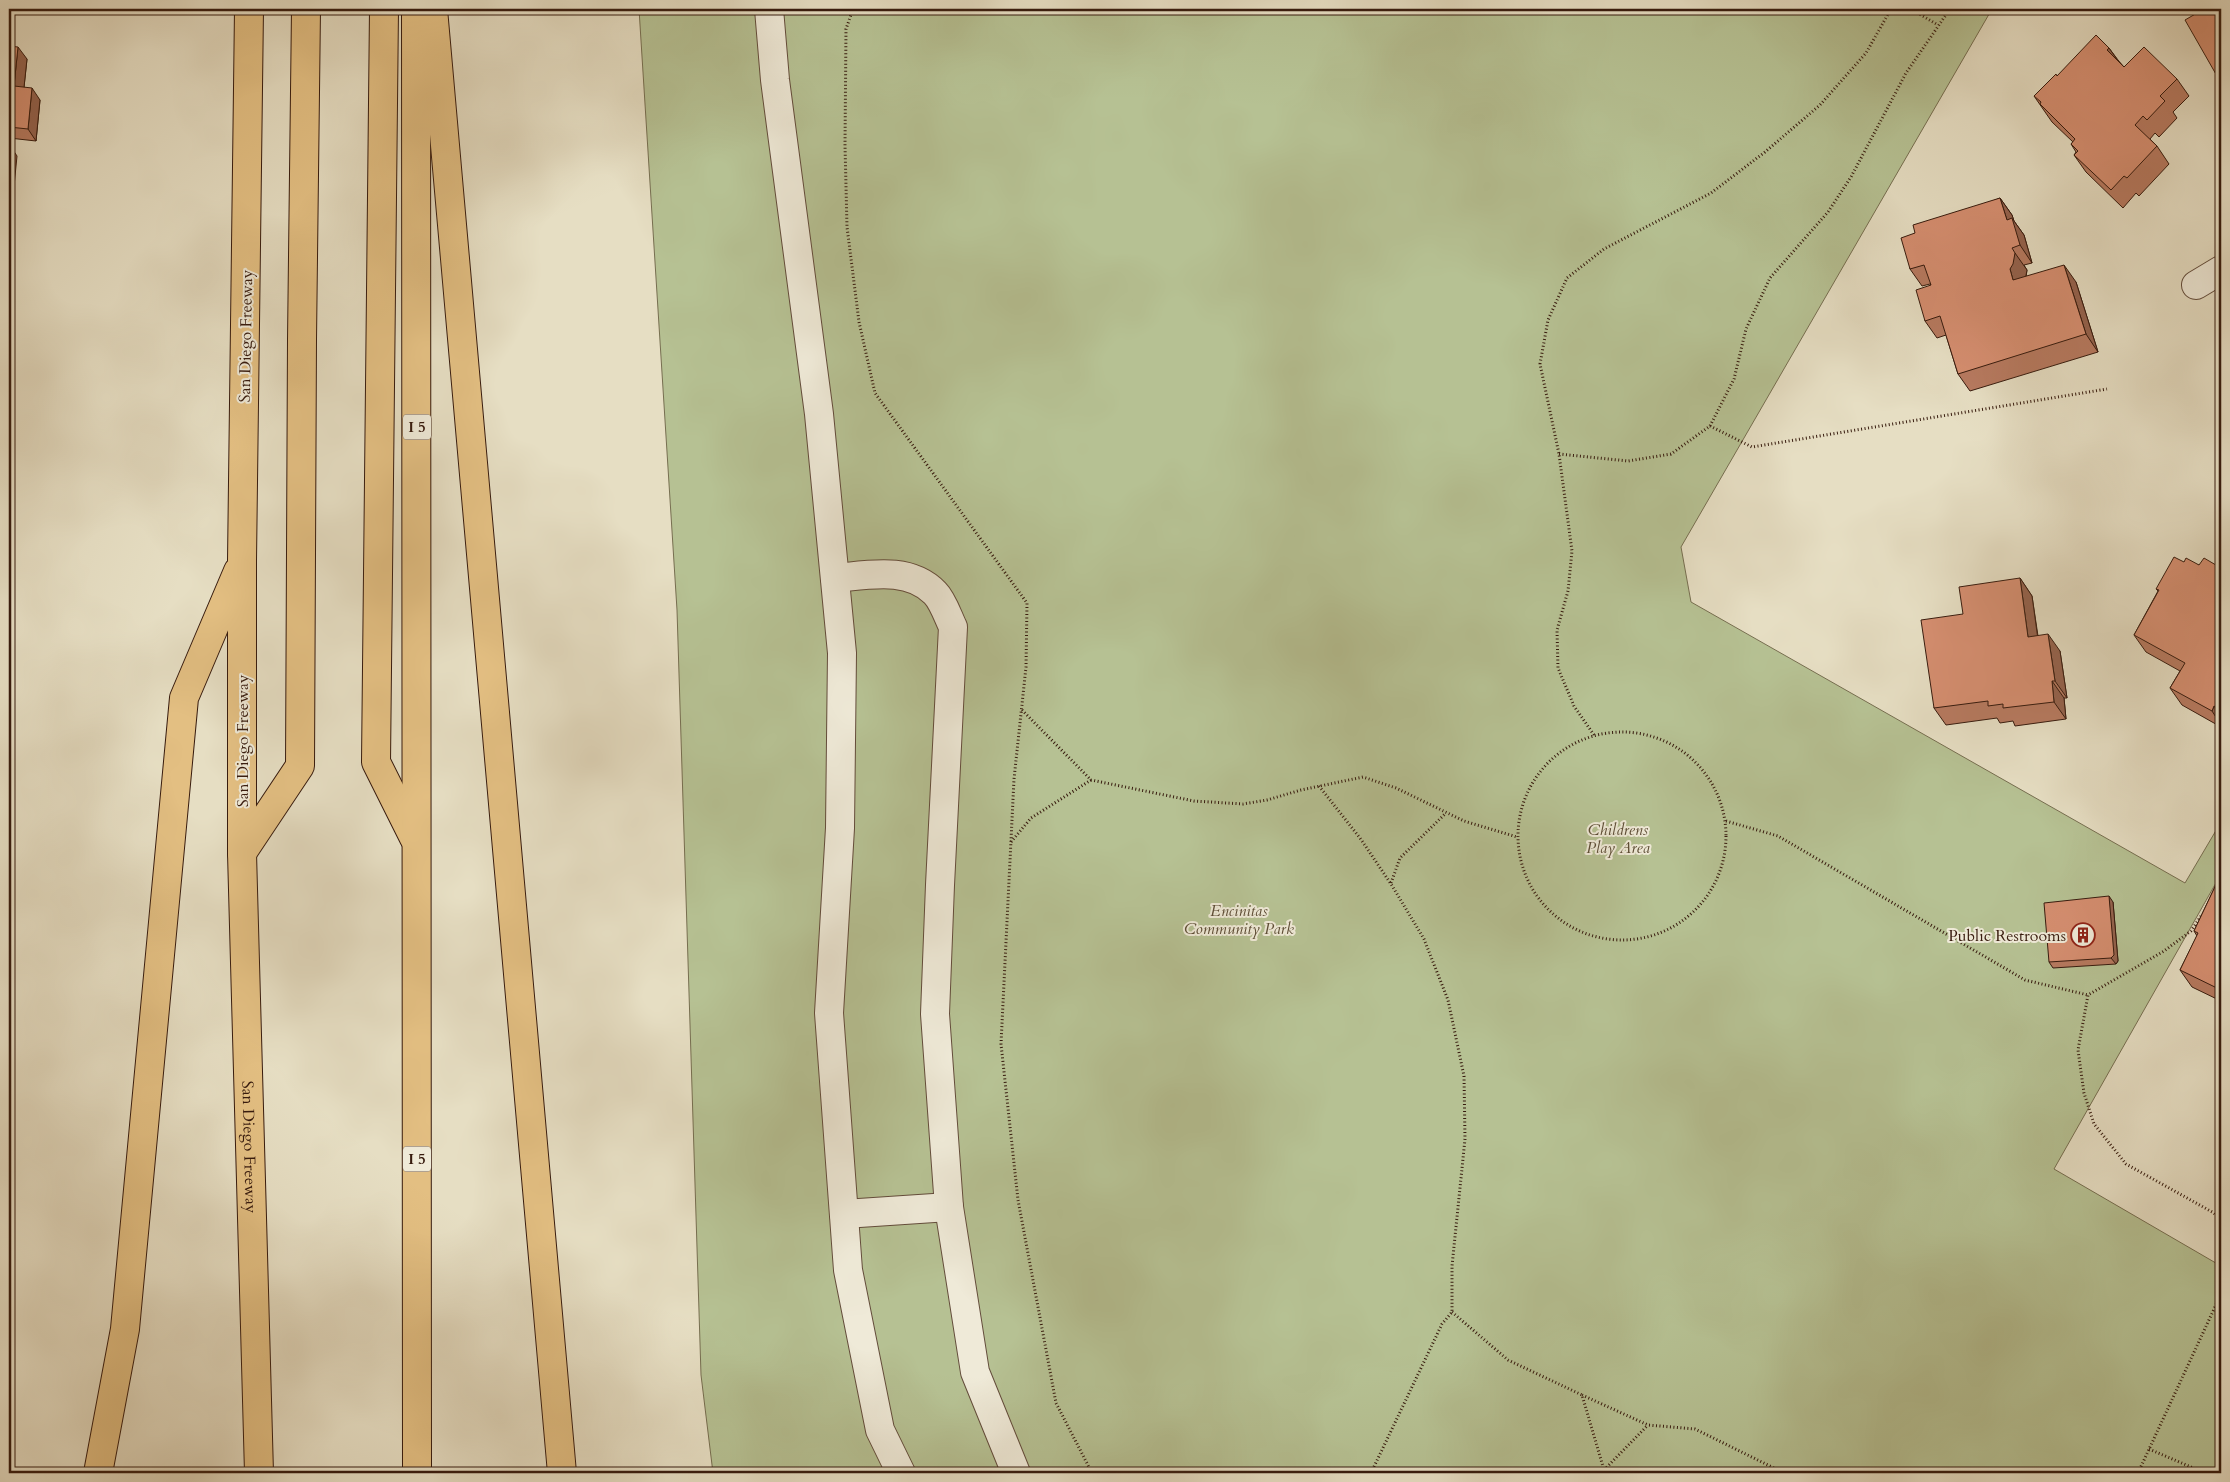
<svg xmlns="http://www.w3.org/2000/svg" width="2230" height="1482" font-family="Cardo,serif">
  <rect width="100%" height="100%" fill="#e6dec3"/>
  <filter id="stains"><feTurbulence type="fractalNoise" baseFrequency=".004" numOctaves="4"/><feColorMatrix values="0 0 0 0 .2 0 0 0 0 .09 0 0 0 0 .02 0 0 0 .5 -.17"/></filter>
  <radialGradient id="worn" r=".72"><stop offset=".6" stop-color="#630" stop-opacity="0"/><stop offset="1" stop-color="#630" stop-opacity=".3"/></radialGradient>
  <polygon fill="#b6c193" stroke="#766e50" points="639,9 1992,9 1681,547 1691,602 2185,883 2221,822 2221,874 2054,1169 2221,1266 2221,1473 713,1473 701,1375 677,610"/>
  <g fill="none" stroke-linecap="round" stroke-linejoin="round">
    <g stroke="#634c3b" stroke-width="30">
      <g id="minor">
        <polyline points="769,9 775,80 819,414 842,653 840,828 829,1013 848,1270 880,1430 901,1473"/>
        <polyline points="2196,285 2221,270"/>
        <path d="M835 578C869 575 909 566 935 593 943 601 948 617 953 627L940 885 935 1014 949 1207 975 1372 1016 1473"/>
        <polyline points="844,1214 949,1207"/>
      </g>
    </g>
    <g stroke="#371b0e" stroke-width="30">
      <g id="highway">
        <path id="s1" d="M249 9 242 561V853L259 1473"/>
        <polyline points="384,9 376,762 414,838"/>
        <polyline points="416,9 417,1473"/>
        <polyline points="433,9 562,1473"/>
        <polyline points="242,853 300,766 302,340 306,9"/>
        <polyline points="98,1473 125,1329 184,698 238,571"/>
      </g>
    </g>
    <g stroke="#371b0e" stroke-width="3" stroke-dasharray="1 2.5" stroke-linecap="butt">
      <polyline points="853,9 846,29 845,145 847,227 859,322 875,393 1027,603 1026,667 1014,779 1001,1044 1018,1200 1056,1403 1092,1473"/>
      <polyline points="1911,9 1938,25"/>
      <polyline points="1710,426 1752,447 2107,389"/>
      <polyline points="1559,454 1628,461 1671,454 1710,426 1734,379 1746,329 1770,278 1828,212 1851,177 1906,73 1950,9"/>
      <polyline points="1022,710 1091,780 1194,801 1243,804 1267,800 1301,790 1363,777 1396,788 1464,821 1517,837"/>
      <circle cx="1622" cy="836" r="104"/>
      <polyline points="1594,735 1574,706 1558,668 1557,630 1568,591 1572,551 1559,454 1540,364 1548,320 1567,278 1604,249 1711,193 1765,152 1820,105 1866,53 1891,9"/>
      <polyline points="1319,786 1360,838 1391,884 1424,939 1448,1000 1464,1076 1465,1139 1452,1266 1452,1312 1442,1324 1371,1473"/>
      <polyline points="1726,821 1778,836 2025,980 2088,995"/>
      <polyline points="1011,842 1031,818 1091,780"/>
      <polyline points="1391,883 1400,858 1446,813"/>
      <polyline points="2201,916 2191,931 2164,951 2088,995 2078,1050 2084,1093 2094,1124 2126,1164 2214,1213 2221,1221"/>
      <polyline points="1452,1312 1508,1360 1582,1395 1604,1470 1603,1473"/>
      <polyline points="1582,1395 1648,1425 1695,1429 1784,1473"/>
      <polyline points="2149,1449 2205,1473"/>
      <polyline points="1604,1470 1648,1425"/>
      <polyline points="2138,1473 2221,1294"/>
    </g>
    <use href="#minor" stroke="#efead8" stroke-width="28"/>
    <use href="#highway" stroke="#e3bf82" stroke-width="28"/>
  </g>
  <g fill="#b77a60" stroke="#371b0e">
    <polygon points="9,46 27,59 24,87 40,100 36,141 9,138"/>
    <polygon points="2109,48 2118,60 2124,67 2177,79 2189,96 2173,112 2177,118 2159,137 2155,133 2150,139 2157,146 2169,164 2139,196 2136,193 2123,208 2086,172 2074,155 2076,152 2071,144 2073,142 2052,122 2034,96 2057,76"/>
    <polygon points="2000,198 2012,215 2014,221 2024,235 2032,263 2024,265 2027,270 2026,277 2076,282 2098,352 1970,391 1958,374 1946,335 1937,338 1925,321 1931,285 1930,284 1922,286 1910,269 1915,233"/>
    <polygon points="2184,562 2199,565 2221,568 2221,727 2182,705 2170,688 2180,671 2146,652 2134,635 2158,591 2156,589"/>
    <polygon points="2020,578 2032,596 2038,636 2060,651 2067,698 2064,698 2066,719 2015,726 2013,721 2000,723 1997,718 1946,725 1934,708 1963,614"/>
    <polygon points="2221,874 2221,1001 2192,987 2180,970 2197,936 2194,931"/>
    <polygon points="2113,902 2118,961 2116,964 2053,968 2049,962"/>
  </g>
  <g fill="#95634e" stroke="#371b0e">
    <polygon points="18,47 27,59 23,97 14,86"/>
    <polygon points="2109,48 2121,65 2107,50"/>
    <polygon points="32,88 40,100 36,141 28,129"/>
    <polygon points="9,144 17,156 9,237"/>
    <polygon points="2000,198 2012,215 2014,221 2024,235 2032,263 2020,245 2007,220"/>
    <polygon points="2015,253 2027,270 2025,281 2013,280 2010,269"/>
    <polygon points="2064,265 2076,282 2098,352 2086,334"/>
    <polygon points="2020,578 2032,596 2040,654 2028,637"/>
    <polygon points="2048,634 2060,651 2067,698 2055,681"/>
    <polygon points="2052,681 2064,698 2066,719 2054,702"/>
    <polygon points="2214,706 2221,716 2221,725 2212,711"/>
    <polygon points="2109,896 2113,902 2118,961 2116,964 2111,958"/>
  </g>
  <g fill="#d58e70" stroke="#371b0e">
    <polygon points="2204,9 2221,9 2221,83 2185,20"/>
    <polygon points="2096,35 2109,48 2107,50 2124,67 2144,47 2177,79 2160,96 2165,101 2147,120 2143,116 2135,125 2157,146 2127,178 2124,176 2111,190 2074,155 2078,151 2071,144 2075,139 2040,104 2041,102 2034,96 2056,74 2057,76"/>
    <polygon points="9,46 18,47 14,86 32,88 28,129 9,127"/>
    <polygon points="2000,198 2007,220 2012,218 2020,245 2012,248 2015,253 2013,264 2010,269 2013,280 2064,265 2086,334 1958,374 1940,316 1925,321 1916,290 1931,285 1924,265 1910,269 1901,238 1915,233 1913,225"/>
    <polygon points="2174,557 2184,562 2186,558 2199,565 2204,558 2221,568 2221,710 2214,706 2212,711 2170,688 2185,663 2134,635 2159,590 2156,589"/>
    <polygon points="2020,578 2028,637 2048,634 2055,681 2052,681 2054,702 2003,708 2003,704 1988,706 1988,701 1934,708 1921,620 1963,614 1959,587"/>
    <polygon points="2221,874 2221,990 2180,970 2198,933 2194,931"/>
    <polygon points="2109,896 2114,955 2111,958 2049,962 2044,903"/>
  </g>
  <defs>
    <g id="building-ring" transform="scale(1.25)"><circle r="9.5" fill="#efead8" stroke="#8f2418" stroke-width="1.5"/><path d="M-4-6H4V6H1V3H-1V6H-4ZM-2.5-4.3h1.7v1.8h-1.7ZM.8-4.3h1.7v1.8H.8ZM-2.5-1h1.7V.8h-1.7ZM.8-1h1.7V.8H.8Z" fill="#8f2418"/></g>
  </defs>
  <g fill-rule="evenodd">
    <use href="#building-ring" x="2083" y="935"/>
  </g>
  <g text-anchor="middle" stroke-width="4" stroke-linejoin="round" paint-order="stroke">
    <g fill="#efead8" stroke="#6e594b" stroke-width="1">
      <rect x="403" y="414.5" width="28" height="25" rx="4"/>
      <rect x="403" y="1146.5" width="28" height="25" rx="4"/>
    </g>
    <g font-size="15" font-weight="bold" fill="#371b0e">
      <text x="417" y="432">I 5</text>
      <text x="417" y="1164">I 5</text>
    </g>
    <g font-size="16" fill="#371b0e" stroke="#efead8">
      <text transform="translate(245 336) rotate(-89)" y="6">San Diego Freeway</text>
      <text transform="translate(242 741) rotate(-90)" y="6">San Diego Freeway</text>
      <text dy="6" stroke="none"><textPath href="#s1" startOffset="1138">San Diego Freeway</textPath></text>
    </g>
    <g font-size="16" font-style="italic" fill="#5d4d36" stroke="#efead8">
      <text x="1618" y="835">Childrens<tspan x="1618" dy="18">Play Area</tspan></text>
      <text x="1239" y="916">Encinitas<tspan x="1239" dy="18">Community Park</tspan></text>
    </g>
    <g font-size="16" fill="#371b0e" stroke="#efead8" text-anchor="end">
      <text x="2066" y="941">Public Restrooms</text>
    </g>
  </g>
  <rect width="2230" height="1482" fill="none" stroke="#e6dec3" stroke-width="30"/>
  <rect x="10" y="10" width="2210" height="1462" fill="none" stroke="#371b0e" stroke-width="2.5"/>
  <rect x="15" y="15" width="2200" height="1452" fill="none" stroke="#371b0e"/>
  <rect width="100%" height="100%" filter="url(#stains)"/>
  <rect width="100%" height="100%" fill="url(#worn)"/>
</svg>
